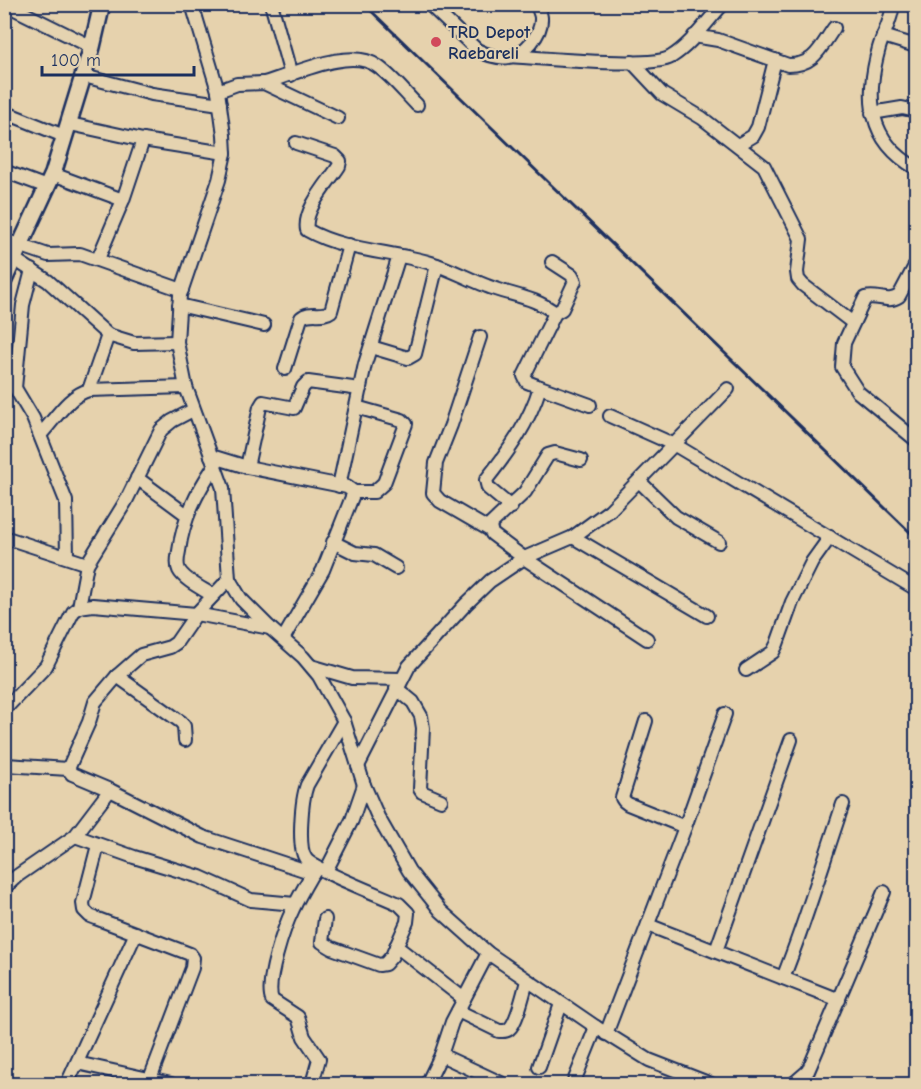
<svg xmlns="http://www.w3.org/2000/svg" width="921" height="1089" font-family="'Comic Neue',sans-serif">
  <rect width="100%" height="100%" fill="#e6d2ad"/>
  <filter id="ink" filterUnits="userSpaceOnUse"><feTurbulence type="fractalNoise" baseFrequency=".0167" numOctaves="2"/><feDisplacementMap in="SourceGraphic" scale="12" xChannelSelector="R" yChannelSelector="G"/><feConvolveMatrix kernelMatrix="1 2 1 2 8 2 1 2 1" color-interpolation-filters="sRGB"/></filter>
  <g filter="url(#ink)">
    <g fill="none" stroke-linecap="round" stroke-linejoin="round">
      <g stroke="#1b2f5e" stroke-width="16">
        <g id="minor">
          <polyline points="5,4 92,47"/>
          <polyline points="192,4 218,91 224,135 225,153 219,180 180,295 177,342 186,387 223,488 229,579 241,599 270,628 303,657 319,676 344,721 364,785 378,817 409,871 441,911 488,953 596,1027 649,1060 711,1084"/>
          <path d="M429 4 477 50C487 55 498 59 509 57 525 54 542 34 541 18 541 14 538 9 537 4"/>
          <path d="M893 4C892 19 883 34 879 48 865 98 868 141 916 168"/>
          <polyline points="272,7 291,75"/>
          <path d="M694 36 718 40 788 65C815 65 820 48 834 28"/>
          <polyline points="883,36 916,46"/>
          <path d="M510 56C538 58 652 69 671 57 691 45 707 21 723 4"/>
          <polyline points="632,62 662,94 702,118 764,166 801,239 797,272 798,279 803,285 853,323"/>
          <polyline points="84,76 152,94 220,104"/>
          <path d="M264 83C293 75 350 46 377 66 392 76 404 92 417 105"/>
          <polyline points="218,91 237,84 264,83 338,118"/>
          <polyline points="4,112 64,136"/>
          <polyline points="872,113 902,108 916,111"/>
          <polyline points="70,124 143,140 225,153"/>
          <path d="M296 143 335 156 340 161 339 166C329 182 303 209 307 230 344 251 391 251 431 263 451 269 468 279 487 286 509 295 536 297 555 313L524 376 527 382 540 387C529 423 509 451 486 480L488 488 511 507"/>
          <polyline points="738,145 753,136 758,127 775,60"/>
          <polyline points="4,171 47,187"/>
          <polyline points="53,174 123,200"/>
          <polyline points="4,240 48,255 80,254 182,290"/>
          <polyline points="14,259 48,281 108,335 134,343 177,342"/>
          <polyline points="98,259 123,200 143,140"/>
          <polyline points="552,262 572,275 575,281 562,309 555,313"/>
          <path d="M916 264 899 296C887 304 878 294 865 298L844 343 842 367 858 392 916 440"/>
          <polyline points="179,305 264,325"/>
          <polyline points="480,337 451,425 436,463 433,493 440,501 490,530"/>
          <polyline points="371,347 408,358 415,354 437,265"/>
          <path d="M285 369 301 318C310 310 322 318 331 311L349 245"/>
          <polyline points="4,376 15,388 33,418 66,501 67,556"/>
          <polyline points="540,387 590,405"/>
          <polyline points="15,388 23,305 32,270"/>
          <polyline points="89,390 108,335"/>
          <polyline points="610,416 675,445 916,589"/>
          <path d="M41 434C55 419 69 395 89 390L186 387"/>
          <polyline points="211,456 247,467 347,487 354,492 323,570 283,639"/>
          <polyline points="581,460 555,453 548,455 525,492 491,524 490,526 492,534 524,558 647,639"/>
          <polyline points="247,467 260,407 263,402 294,408 303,387 308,382 360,389"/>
          <polyline points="137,478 187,515"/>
          <polyline points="639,481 676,517 719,542"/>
          <polyline points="339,486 365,364 399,256"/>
          <polyline points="354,492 374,492 384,483 406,424 402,420 356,407"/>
          <polyline points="4,537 87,564"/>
          <polyline points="573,537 707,616"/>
          <polyline points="333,542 355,553 374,555 396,568"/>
          <polyline points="229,579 196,614 176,643 170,647 141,655 117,676 95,702 89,722 68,769 72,774 110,790 203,837 313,873"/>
          <path d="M212 595C203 589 184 580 179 570 176 564 178 557 179 551 183 519 197 492 215 465"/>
          <polyline points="79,607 87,564 126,501 161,430 172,421 193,410"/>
          <polyline points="311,666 352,678 402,679"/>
          <polyline points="746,670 773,652 777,644 792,602 812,562 830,537"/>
          <polyline points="117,676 181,722 184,726 185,740"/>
          <polyline points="396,688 413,702 421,716 423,728 420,789 422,792 441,800"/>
          <polyline points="4,710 46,666 73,612 79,607 93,605 196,614 270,628"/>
          <polyline points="646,721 622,798 624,801 628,804 685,827"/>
          <polyline points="6,765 68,769"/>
          <polyline points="358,766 409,666 466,604 490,581 524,558 573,537 610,510 728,389"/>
          <polyline points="75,836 134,857 200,877 251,900 295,904"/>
          <polyline points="98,845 83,903 84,910 90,916 190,954 193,958 192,968 148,1084"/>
          <polyline points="326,871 352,820 364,785"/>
          <polyline points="4,888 17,876 75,836 110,790"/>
          <path d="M325 919 322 942 332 948 379 965 385 964 392 956 407 922 408 913 399 904C382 896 314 870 306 859 297 848 302 798 307 785L344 721"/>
          <polyline points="648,925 839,1000"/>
          <polyline points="396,946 464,999"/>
          <polyline points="716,951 791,740"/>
          <path d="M783 978C806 921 823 862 843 804"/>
          <path d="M458 1011 499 1031C503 1031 505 1032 509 1029 517 1023 524 991 527 981"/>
          <polyline points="606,1034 685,827 725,714"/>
          <polyline points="441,1055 503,1084"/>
          <polyline points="77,1063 171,1084"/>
          <polyline points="539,1067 561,1004"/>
          <polyline points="67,1084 136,933"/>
          <path d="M312 1084 319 1059 304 1037 298 1017 272 1000C265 983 284 927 293 909 300 894 308 881 316 867"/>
          <polyline points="427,1084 441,1055 452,1022 488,953"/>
          <polyline points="573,1084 596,1027"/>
          <polyline points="793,1084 808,1071 884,892"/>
        </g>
      </g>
      <g stroke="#1b2f5e" stroke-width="20">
        <polyline id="tertiary" points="4,280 53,174 92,47 102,4"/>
      </g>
      <use href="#minor" stroke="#e5d3b0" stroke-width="12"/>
      <use href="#tertiary" stroke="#e5d3b0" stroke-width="15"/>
      <polyline stroke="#1b2f5e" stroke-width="3" points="364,4 916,538"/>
    </g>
  </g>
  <circle fill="#d1495b" stroke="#e5d3b0" stroke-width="2" cx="436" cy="42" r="6"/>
  <g text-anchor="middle" stroke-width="4.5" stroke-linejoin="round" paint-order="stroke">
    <g font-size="18" font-weight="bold" fill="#1b2f5e" stroke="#e5d3b0" text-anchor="start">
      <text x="448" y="38">TRD Depot<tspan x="448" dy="21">Raebareli</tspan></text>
    </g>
  </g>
  <rect width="921" height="1089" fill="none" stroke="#e5d3b0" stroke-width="24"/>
  <rect x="12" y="12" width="897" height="1065" fill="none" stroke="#1b2f5e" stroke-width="2" filter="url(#ink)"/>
  <path d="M42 66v9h152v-9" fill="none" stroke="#1b2f5e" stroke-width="3"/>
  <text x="51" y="66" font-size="18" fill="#1b2f5e" stroke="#e5d3b0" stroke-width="4.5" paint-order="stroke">100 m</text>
</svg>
